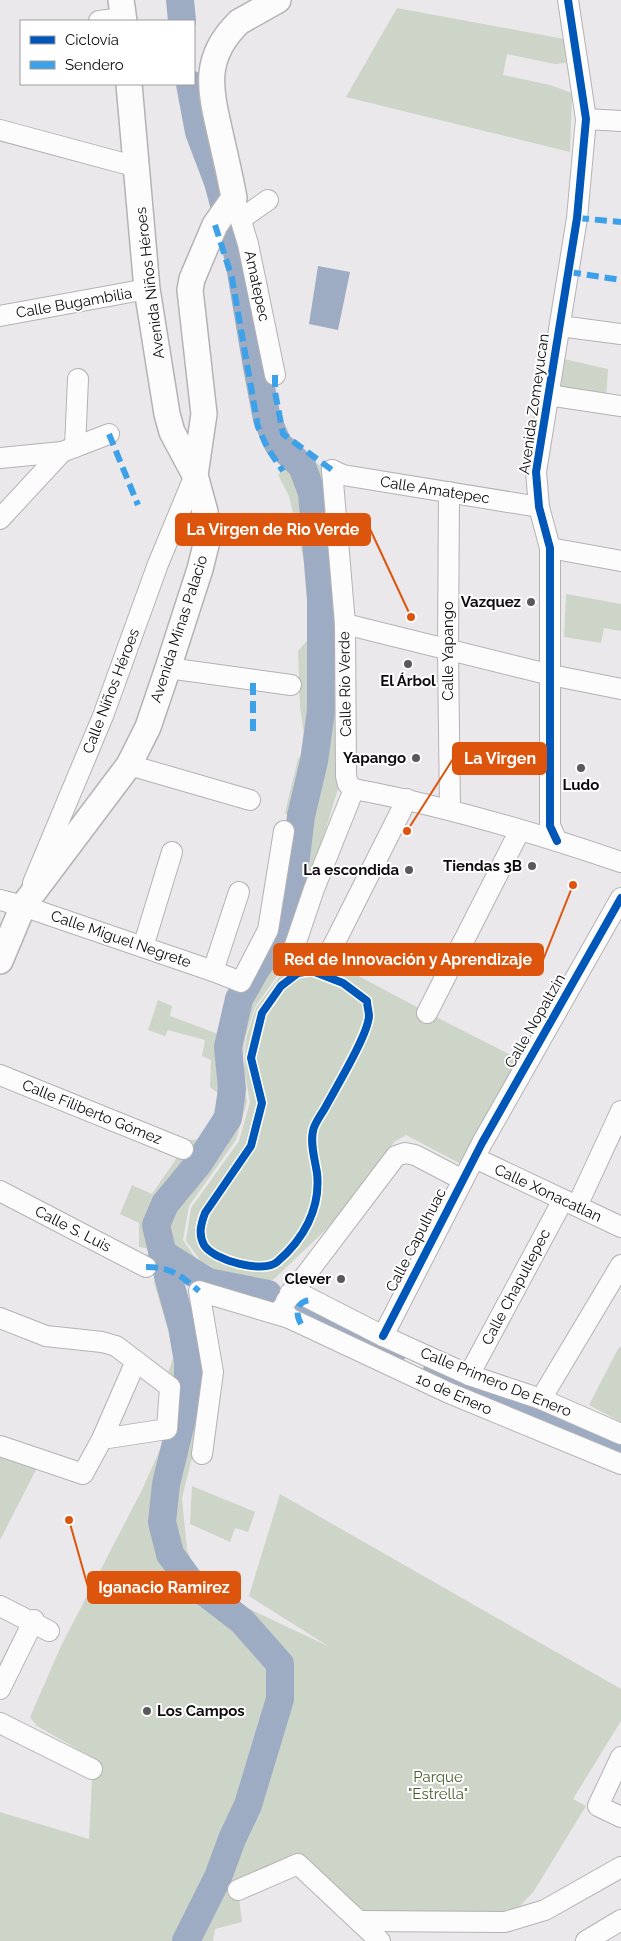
<svg xmlns="http://www.w3.org/2000/svg" width="621" height="1941" font-family="Raleway,sans-serif">
  <rect width="100%" height="100%" fill="#ebe8eb"/>
  <g fill="#cdd4c8">
    <polygon points="397,8 564,39 566,63 555,64 507,54 503,75 550,85 572,93 570,152 346,97"/>
    <path d="M233 223 272 383 279 417 278 424 282 436 323 468 339 627 338 789 304 901 303 943 317 949 310 957 295 961 277 976 255 1007 245 1038 242 1070 247 1102 236 1140 189 1206 183 1240 204 1270 230 1279 257 1284 273 1282 266 1291 209 1280 167 1252 205 1368 193 1454 182 1498 187 1550 194 1567 215 1587 247 1608 328 1646 249 1596 280 1494 621 1689V1721L573 1799 586 1806 534 1891 520 1906 496 1913 359 1921 298 1864 238 1890 242 1922 215 1929 213 1941H0V1812L89 1839 93 1758 37 1726 30 1717 61 1646 142 1490 161 1447 169 1450 175 1417 168 1373 175 1352 154 1283 155 1250 139 1247V1223L120 1214 132 1185 152 1194 189 1140 206 1139 219 1094 210 1087 211 1060 202 1056 205 1040 168 1030 165 1036 148 1030 158 1000 172 1006 170 1016 218 1034 222 1026 239 1021C243 1003 250 988 260 972 265 965 272 958 276 950 296 916 300 866 305 827L285 813 298 759 306 749 300 706 298 651 314 633 313 599 289 496 278 475 288 466 273 448 261 421 224 232Z"/>
    <polygon points="564,359 608,369 606,398 561,389"/>
    <polygon points="566,594 621,604 621,631 604,628 601,643 564,637"/>
    <polygon points="310,959 336,964 432,1015 519,1059 461,1164 406,1135 394,1142 339,1217 273,1280 257,1282 230,1278 205,1267 186,1241 191,1208 239,1141 250,1102 244,1070 246,1038 256,1008 279,977 296,963"/>
    <polygon points="619,1347 621,1348 621,1422 589,1405"/>
    <polygon points="0,1454 39,1464 0,1540"/>
    <polygon points="192,1486 255,1512 248,1532 235,1528 230,1542 190,1524"/>
  </g>
  <polygon fill="#9eacc3" points="318,266 350,272 338,330 309,324"/>
  <g fill="none" stroke-linecap="round" stroke-linejoin="round">
    <g stroke="#9eacc3" stroke-width="28">
      <polyline points="180,0 182,21"/>
      <polyline points="162,1253 208,1282 268,1294"/>
      <polyline points="294,1305 393,1351"/>
      <polyline points="437,1371 467,1385 621,1445"/>
      <polyline points="186,1941 218,1877 232,1839 248,1805 280,1699 280,1664 242,1621 189,1580 170,1554 162,1522 166,1484 188,1394 188,1362 182,1327 166,1268 156,1225 165,1204 198,1164 228,1118 232,1089 228,1047 239,999 256,969 272,947 285,917 296,857 301,816 314,761 321,711 321,599 312,493 302,466 278,444 267,419 257,367 239,260 218,182 199,132 190,84"/>
    </g>
    <g stroke="#b4b2b4" stroke-width="22">
      <g id="minor">
        <polyline points="99,21 123,18"/>
        <polyline points="586,119 621,121"/>
        <polyline points="0,130 137,167"/>
        <polyline points="234,198 248,244 275,375"/>
        <polyline points="241,219 268,200"/>
        <polyline points="0,316 147,289"/>
        <polyline points="560,326 621,334"/>
        <polyline points="548,395 621,406"/>
        <polyline points="75,447 78,379"/>
        <polyline points="0,458 62,452 109,434"/>
        <polyline points="332,470 343,475 539,507"/>
        <polyline points="449,492 448,651 450,810"/>
        <polyline points="0,519 62,452"/>
        <polyline points="550,548 621,561"/>
        <polyline points="345,624 551,675 621,689"/>
        <polyline points="168,668 291,685"/>
        <polyline points="129,765 250,800"/>
        <path d="M354 789C445 806 533 832 621 862"/>
        <polyline points="557,841 550,826 550,548 539,507 536,472 577,218 586,119 568,0"/>
        <polyline points="33,883 103,716 158,564 195,475"/>
        <polyline points="0,900 23,906 213,971 241,982 268,930 284,831"/>
        <polyline points="295,945 314,889 354,789 348,784 346,776 345,624 332,470"/>
        <polyline points="143,947 172,852"/>
        <polyline points="325,962 407,799"/>
        <polyline points="213,971 239,892"/>
        <polyline points="427,1013 520,830"/>
        <polyline points="0,1075 183,1149"/>
        <polyline points="475,1158 621,1227"/>
        <polyline points="0,1191 146,1267"/>
        <polyline points="577,1206 621,1111"/>
        <polyline points="290,1293 297,1292 383,1336 469,1375 541,1399 621,1434"/>
        <polyline points="286,1301 396,1156 405,1153 415,1155 463,1180"/>
        <polyline points="282,1308 289,1318 449,1393 621,1464"/>
        <polyline points="0,1318 46,1336 102,1342 116,1346 170,1387 167,1429 102,1439 83,1474 0,1446"/>
        <polyline points="383,1336 482,1143 621,898"/>
        <polyline points="469,1375 563,1200"/>
        <polyline points="541,1399 621,1265"/>
        <polyline points="102,1439 136,1361"/>
        <polyline points="202,1454 213,1372 199,1291 289,1318"/>
        <polyline points="0,1606 49,1631"/>
        <polyline points="0,1689 34,1620"/>
        <polyline points="0,1723 92,1769"/>
        <polyline points="621,1757 598,1806 621,1817"/>
        <polyline points="238,1890 298,1864 380,1941"/>
        <polyline points="359,1921 505,1922 545,1910 621,1867"/>
        <polyline points="586,1941 621,1920"/>
      </g>
    </g>
    <g stroke="#b4b2b4" stroke-width="28">
      <g id="major">
        <polyline points="121,0 124,21"/>
        <polyline points="129,84 147,289 167,414 172,432 195,475"/>
        <path d="M0 961 23 906 129 765 148 727 168 668 200 569 206 545 207 528 205 512 195 475 204 414 190 290 192 279 215 225 234 198C230 176 225 155 220 133 210 89 202 58 239 22L278 0"/>
      </g>
    </g>
    <use href="#minor" stroke="#fcfcfc" stroke-width="20"/>
    <use href="#major" stroke="#fcfcfc" stroke-width="25"/>
    <g stroke="#3ca1e9" stroke-width="6" stroke-dasharray="12 6" stroke-linecap="butt">
      <polyline points="577,218 621,222"/>
      <polyline points="215,225 232,278 258,427 268,449 283,471"/>
      <polyline points="569,272 621,280"/>
      <polyline points="275,375 275,392 283,434 332,470"/>
      <polyline points="109,434 138,505"/>
      <polyline points="253,731 253,680"/>
      <path d="M146 1267C172 1267 181 1276 199 1291"/>
      <path d="M301 1324C295 1313 296 1302 310 1300"/>
    </g>
    <g stroke="#fff" stroke-width="11">
      <g id="cycleway">
        <polyline points="557,841 550,826 550,548 539,507 536,472 577,218 586,119 568,0"/>
        <path d="M312 971 343 983 367 1001C367 1006 369 1012 369 1016 368 1035 335 1089 325 1108 321 1115 314 1124 313 1131 310 1144 315 1160 317 1173 321 1209 303 1240 277 1262 263 1274 213 1260 204 1245 198 1234 201 1224 205 1213L251 1146 262 1103 251 1058 262 1013 281 986 298 973Z"/>
        <polyline points="383,1336 482,1143 621,898"/>
      </g>
    </g>
    <use href="#cycleway" stroke="#0057b8" stroke-width="8"/>
  </g>
  <g fill="#5b585b" stroke="#fff" stroke-width="2">
    <circle cx="531" cy="602" r="5"/>
    <circle cx="408" cy="664" r="5"/>
    <circle cx="416" cy="758" r="5"/>
    <circle cx="581" cy="768" r="5"/>
    <circle cx="532" cy="866" r="5"/>
    <circle cx="409" cy="870" r="5"/>
    <circle cx="341" cy="1279" r="5"/>
    <circle cx="147" cy="1711" r="5"/>
  </g>
  <g text-anchor="middle" stroke-width="4" stroke-linejoin="round" paint-order="stroke">
    <g font-size="15" fill="#0d0b0d" stroke="#fff">
      <text transform="translate(150 283) rotate(-97)" y="5">Avenida Niños Héroes</text>
      <text transform="translate(257 286) rotate(78)" y="5">Amatepec</text>
      <text transform="translate(74 303) rotate(-10)" y="5">Calle Bugambilia</text>
      <text transform="translate(534 404) rotate(-82)" y="5">Avenida Zomeyucan</text>
      <text transform="translate(435 490) rotate(9)" y="5">Calle Amatepec</text>
      <text transform="translate(179 629) rotate(-72)" y="5">Avenida Minas Palacio</text>
      <text transform="translate(448 651) rotate(-90)" y="5">Calle Yapango</text>
      <text transform="translate(345 684) rotate(-91)" y="5">Calle Río Verde</text>
      <text transform="translate(111 691) rotate(-69)" y="5">Calle Niños Héroes</text>
      <text transform="translate(121 939) rotate(19)" y="5">Calle Miguel Negrete</text>
      <text transform="translate(535 1021) rotate(-60)" y="5">Calle Nopaltzin</text>
      <text transform="translate(92 1112) rotate(22)" y="5">Calle Filiberto Gómez</text>
      <text transform="translate(548 1193) rotate(25)" y="5">Calle Xonacatlan</text>
      <text transform="translate(73 1229) rotate(27)" y="5">Calle S. Luis</text>
      <text transform="translate(416 1240) rotate(-63)" y="5">Calle Capulhuac</text>
      <text transform="translate(516 1287) rotate(-62)" y="5">Calle Chapultepec</text>
      <text transform="translate(496 1382) rotate(22)" y="5">Calle Primero De Enero</text>
      <text transform="translate(454 1394) rotate(24)" y="5">1o de Enero</text>
    </g>
    <g font-size="15" font-weight="bold" fill="#0d0b0d" stroke="#fff" text-anchor="end">
      <text x="521" y="607">Vazquez</text>
      <text x="408" y="686" text-anchor="middle">El Árbol</text>
      <text x="406" y="763">Yapango</text>
      <text x="581" y="790" text-anchor="middle">Ludo</text>
      <text x="522" y="871">Tiendas 3B</text>
      <text x="399" y="875">La escondida</text>
      <text x="331" y="1284">Clever</text>
      <text x="157" y="1716" text-anchor="start">Los Campos</text>
    </g>
    <g font-size="15" fill="#445f2c" stroke="#fff">
      <text x="438" y="1782">Parque<tspan x="438" dy="17">"Estrella"</tspan></text>
    </g>
  </g>
  <path fill="none" stroke="#dd550c" stroke-width="2" d="M411 617L370 529M407 831L453 759M573 885L543 960M69 1520L88 1587"/>
  <g fill="#dd550c" stroke="#fff" stroke-width="2">
    <circle cx="411" cy="617" r="5"/>
    <circle cx="407" cy="831" r="5"/>
    <circle cx="573" cy="885" r="5"/>
    <circle cx="69" cy="1520" r="5"/>
  </g>
  <g fill="#dd550c" stroke="#dd550c" stroke-width="2">
    <rect x="176" y="514" width="194" height="31" rx="5"/>
    <rect x="453" y="743" width="93" height="31" rx="5"/>
    <rect x="274" y="944" width="269" height="31" rx="5"/>
    <rect x="88" y="1572" width="152" height="31" rx="5"/>
  </g>
  <g font-size="16" text-anchor="middle" font-weight="bold" fill="#fff">
    <text x="273" y="535">La Virgen de Rio Verde</text>
    <text x="500" y="764">La Virgen</text>
    <text x="408" y="965">Red de Innovación y Aprendizaje</text>
    <text x="164" y="1593">Iganacio Ramirez</text>
  </g>
  <rect x="20" y="20" width="175" height="65" fill="#ffffff" stroke="#9e9d9e"/>
  <rect x="30" y="36" width="25" height="8" fill="#0057b8" stroke="#9e9d9e"/>
  <text x="65" y="45" font-size="15" fill="#0d0b0d">Ciclovía</text>
  <rect x="30" y="61" width="25" height="8" fill="#3ca1e9" stroke="#9e9d9e"/>
  <text x="65" y="70" font-size="15" fill="#0d0b0d">Sendero</text>
</svg>
